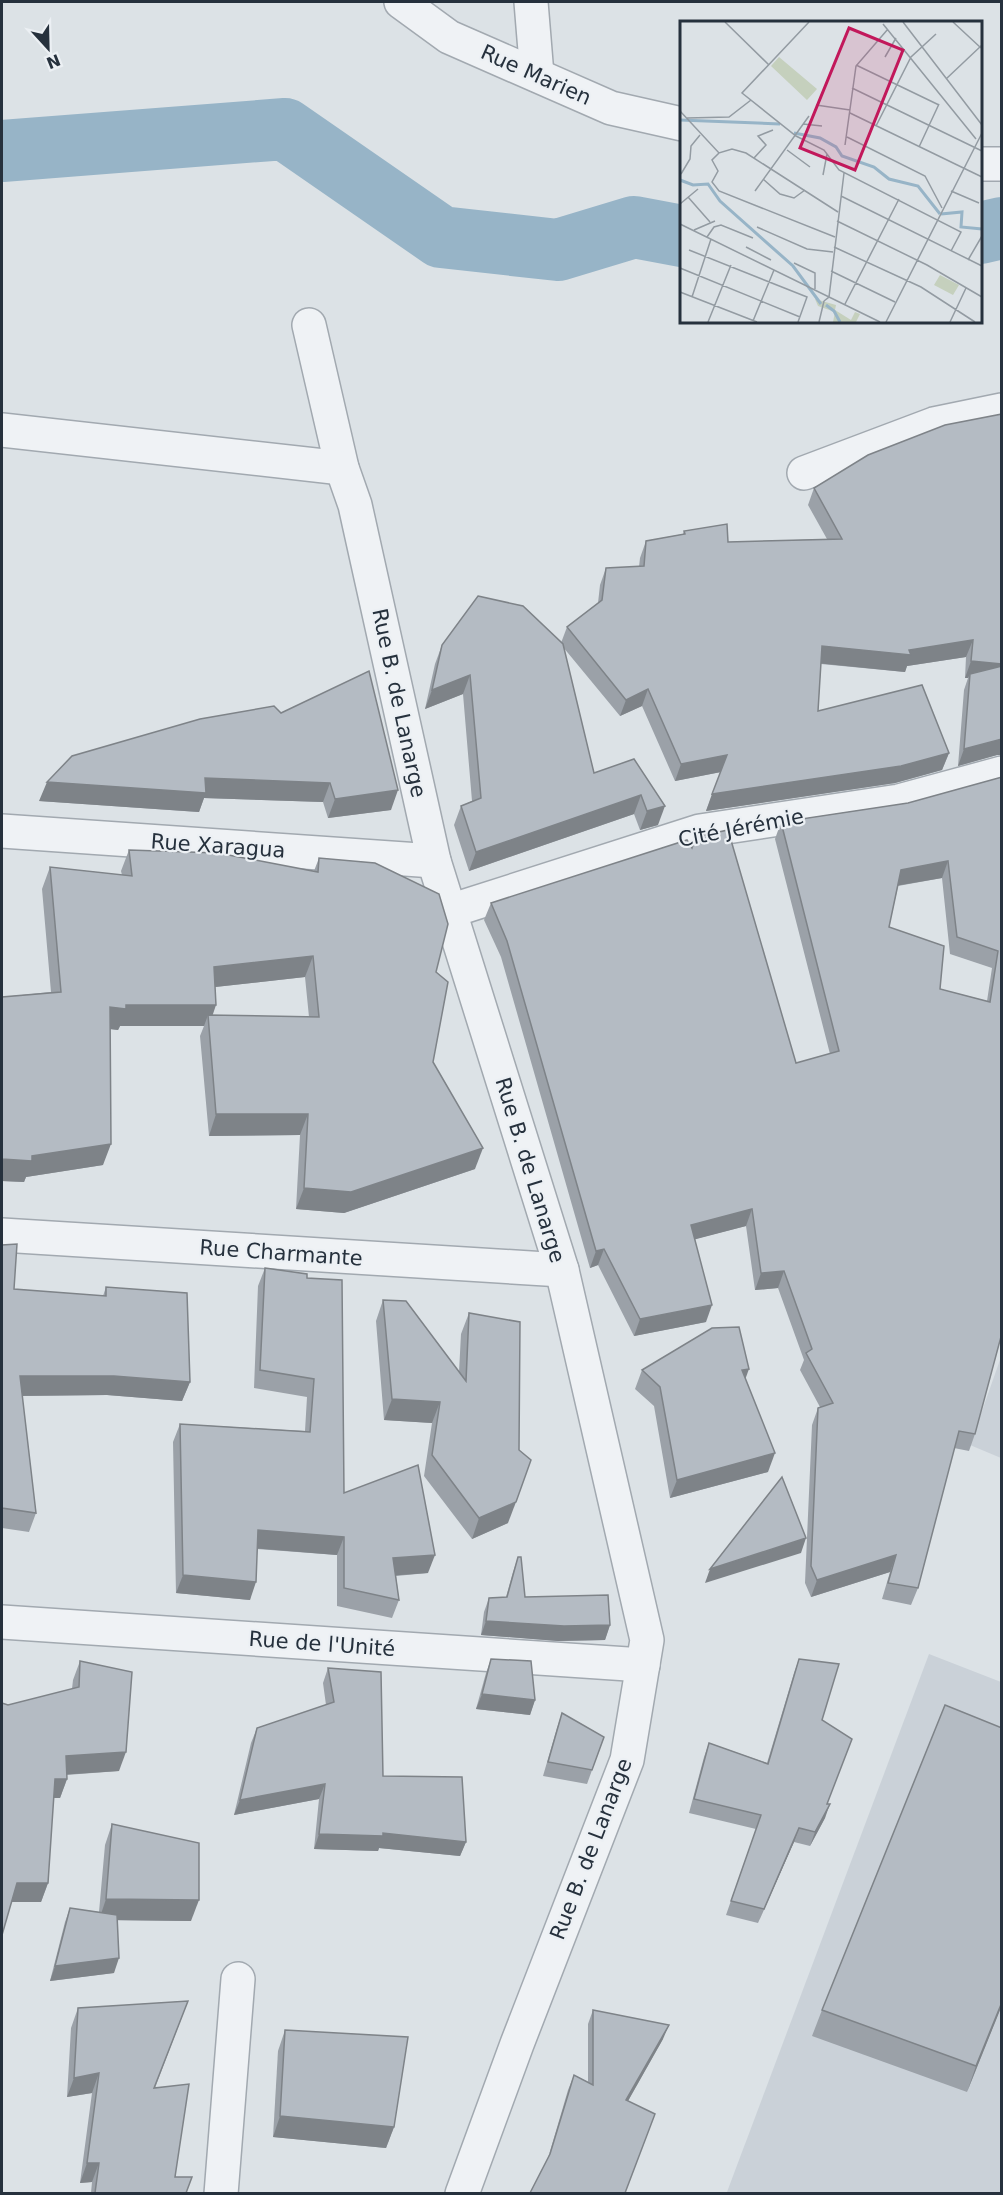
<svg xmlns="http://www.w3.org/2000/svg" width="1003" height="2195" font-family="'DejaVu Sans',sans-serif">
  <rect width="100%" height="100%" fill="#dce2e6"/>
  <g fill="#cad1d8">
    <polygon points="1001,1357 1001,1458 970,1445"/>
    <polygon points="929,1654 1001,1682 1001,2193 732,2194 727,2192"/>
  </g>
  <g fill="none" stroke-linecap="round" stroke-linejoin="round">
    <g stroke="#97b4c7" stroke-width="62">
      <polyline points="2,151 285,129 441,237 558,250 634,227 682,236"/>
      <polyline points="980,233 1002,228"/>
    </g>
    <g stroke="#a2a9b0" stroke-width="36">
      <g id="minor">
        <polyline points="401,2 449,37 611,108 682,124"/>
        <polyline points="531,2 537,75"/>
        <polyline points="980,164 1002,164"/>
        <polyline points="309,325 342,468 355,505 434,861 562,1270 647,1640 627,1760 517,2044 462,2194"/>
        <polyline points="2,430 342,468"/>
        <polyline points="804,473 934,424 1002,410"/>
        <polyline points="2,831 434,861"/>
        <polyline points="450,911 700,831 899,801 1002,773"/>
        <polyline points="2,1235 562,1270"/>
        <polyline points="2,1622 643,1665"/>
        <polyline points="221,2194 238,1979"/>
      </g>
    </g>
    <use href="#minor" stroke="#eff2f5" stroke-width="33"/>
  </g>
  <g fill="#9ba1a8" fill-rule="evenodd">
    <polygon points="1002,414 1002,755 997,755 958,766 964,690 968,678 965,678 966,657 907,666 905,672 821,664 818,711 949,753 942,770 895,783 706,811 721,772 675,781 642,706 620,716 563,647 594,773 634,759 658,825 640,830 634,814 469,871 454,825 461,806 472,801 463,694 425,709 435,664 442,645 561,643 567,627 598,603 600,585 606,568 639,567 640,558 646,541 683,534 684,531 728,542 827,539 808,505 814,488"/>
    <polygon points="281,713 391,810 328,818 323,802 204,798 199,812 39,801"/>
    <path d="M1002 777V1333L975 1434 969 1451 954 1448 918 1588 911 1605 882 1599 890 1572 811 1597 805 1583 812 1425 818 1408 820 1407 800 1370 804 1360 778 1288 755 1290 746 1226 695 1239 706 1322 634 1336 598 1265 590 1268 501 957 484 920 491 903 796 1063 830 1054 775 839 781 822 908 803ZM942 878 950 954 992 968 987 1001 940 989 889 927 898 886Z"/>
    <path d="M129 850 314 871 319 858 436 972 433 1062 475 1169 344 1213 296 1209 300 1135 209 1136 200 1036 204 1026H120L118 1030 110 1029 103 1165 26 1177 24 1182 2 1181V997L51 992 42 889 50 867 122 875 121 871ZM305 977 309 1017 212 1015 215 987Z"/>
    <polygon points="2,1245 14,1289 103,1296 106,1287 190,1382 182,1401 107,1395 22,1396 36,1513 29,1532 2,1528"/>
    <polygon points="265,1268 307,1278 344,1493 428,1573 396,1576 399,1600 392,1618 337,1606 337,1555 257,1549 250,1600 176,1593 173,1442 180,1424 305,1431 307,1397 254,1388 258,1286"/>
    <polygon points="383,1300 459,1372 461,1334 469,1313 508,1523 472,1539 424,1476 432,1423 384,1420 376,1321"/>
    <polygon points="642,1370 745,1379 768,1472 670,1498 654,1406 635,1389"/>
    <polygon points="518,1557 525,1597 610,1625 605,1640 558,1641 481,1635 484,1612 489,1598 506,1597 513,1572"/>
    <polygon points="491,1659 535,1700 530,1715 476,1709 486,1673"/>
    <polygon points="799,1659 822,1720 827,1804 825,1818 810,1846 794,1842 758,1923 726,1915 756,1829 689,1813 704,1757 709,1743 767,1763 794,1673"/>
    <polygon points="80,1661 119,1771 66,1775 67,1779 60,1798 53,1798 48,1883 41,1902 12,1902 8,1705 72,1689 73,1680"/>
    <polygon points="328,1668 383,1776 466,1842 460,1856 379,1848 378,1851 314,1849 319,1799 234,1815 251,1743 257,1728 326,1705 323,1683"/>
    <polygon points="562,1713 604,1737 587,1784 543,1776 557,1728"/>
    <polygon points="1002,1728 1002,2005 967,2092 812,2036 822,2010"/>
    <polygon points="112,1824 191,1921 118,1920 114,1973 50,1981 65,1922 70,1908 99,1912 105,1845"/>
    <polygon points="188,2001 155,2088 175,2177 187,2193 91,2193 92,2182 80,2183 92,2093 67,2097 71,2028 78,2008"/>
    <polygon points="593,2010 663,2039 628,2101 548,2158 568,2090 574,2075 588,2082 588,2024"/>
    <polygon points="285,2030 394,2127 386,2148 273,2137 278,2051"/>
  </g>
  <g fill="#7e8388">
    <polygon points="973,640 966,657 907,666 905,672 816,663 822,646 909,650"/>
    <polygon points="971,661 1002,664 1002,677 970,674 968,678 965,678"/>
    <polygon points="470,675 463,694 425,709 432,690"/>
    <polygon points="648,689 642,706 620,716 626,700"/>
    <polygon points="1002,739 1002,755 997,755 958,766 964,749"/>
    <polygon points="949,753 942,770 895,783 706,811 712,794"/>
    <polygon points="727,755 721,772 675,781 681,764"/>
    <polygon points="205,778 330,783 323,802 204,798 199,812 39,801 47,782"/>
    <polygon points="398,790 391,810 328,818 335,799"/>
    <polygon points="641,795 634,814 469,871 476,852"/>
    <polygon points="665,806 658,825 640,830 647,811"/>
    <polygon points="948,861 942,878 895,886 901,870"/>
    <polygon points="313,956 305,977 206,988 214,967"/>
    <polygon points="126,1005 216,1005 209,1026 208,1015 204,1026 120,1026 118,1030 102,1028 110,1007"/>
    <polygon points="216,1114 308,1114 300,1135 209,1136"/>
    <polygon points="111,1144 103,1165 26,1177 24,1182 2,1181 2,1159 32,1156"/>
    <polygon points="483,1148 475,1169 344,1213 296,1209 304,1188"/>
    <polygon points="752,1209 746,1226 685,1242 691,1225"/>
    <polygon points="604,1249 598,1265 590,1268 596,1251"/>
    <polygon points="784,1271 778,1288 755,1290 761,1273"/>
    <polygon points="712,1305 706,1322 634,1336 640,1319"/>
    <polygon points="749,1369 742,1388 742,1370"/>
    <polygon points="20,1376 114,1376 190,1382 182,1401 107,1395 13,1396"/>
    <polygon points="392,1399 440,1402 432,1423 384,1420"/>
    <polygon points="775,1453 768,1472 670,1498 677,1480"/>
    <polygon points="516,1502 508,1523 472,1539 479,1518"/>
    <polygon points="258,1530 344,1537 337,1555 251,1548"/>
    <polygon points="806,1538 801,1553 705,1583 710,1569"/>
    <polygon points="435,1555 428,1573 387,1576 393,1558"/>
    <polygon points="896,1555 890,1572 811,1597 817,1580"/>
    <polygon points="183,1575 256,1582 250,1600 176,1593"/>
    <polygon points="486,1621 610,1625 605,1640 558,1641 481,1635"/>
    <polygon points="482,1694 535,1700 530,1715 476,1709"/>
    <polygon points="126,1752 119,1771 59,1775 66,1756"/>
    <polygon points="55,1779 67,1779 60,1798 48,1798"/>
    <polygon points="325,1784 319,1799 234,1815 240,1800"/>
    <polygon points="830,1804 825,1818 810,1846 815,1832"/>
    <polygon points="799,1828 794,1842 758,1923 764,1909"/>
    <polygon points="383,1833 466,1842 460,1856 379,1848 378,1851 314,1849 319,1834"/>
    <polygon points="17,1883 48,1883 41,1902 10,1902"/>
    <polygon points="106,1899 199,1900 191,1921 99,1920"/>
    <polygon points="119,1958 114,1973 50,1981 55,1966"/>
    <polygon points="1002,2002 1002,2005 967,2092 976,2066"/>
    <polygon points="669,2025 663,2039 620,2115 626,2100"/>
    <polygon points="99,2073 92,2093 67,2097 74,2078"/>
    <polygon points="280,2116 394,2127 386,2148 273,2137"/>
    <polygon points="87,2163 99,2163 92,2182 80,2183"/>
  </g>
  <g fill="#b4bbc3" stroke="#7e8388" stroke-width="1.5" fill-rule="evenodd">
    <polygon points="1002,414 1002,664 971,661 973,640 909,650 911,655 822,646 818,711 922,685 949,753 901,766 712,794 727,755 681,764 648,689 626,700 567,627 602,600 606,568 644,566 646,541 685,534 684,531 727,524 728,542 842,539 814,488 868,455 945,425"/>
    <polygon points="478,596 523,606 563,644 594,773 634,759 665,806 647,811 641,795 476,852 461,806 481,798 470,675 432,690 442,645"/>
    <polygon points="1002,666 1002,739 964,749 970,674"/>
    <polygon points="369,671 398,790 335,799 330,783 205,778 206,793 47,782 72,756 200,719 274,706 281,713"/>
    <path d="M1002 777V1333L975 1434 959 1431 918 1588 888 1583 896 1555 817 1580 811 1566 818 1408 833 1403 806 1353 812 1349 784 1271 761 1273 752 1209 691 1225 712 1305 640 1319 604 1249 596 1251 507 941 491 903 687 840 692 848 696 837 728 830 796 1063 839 1051 781 822 908 803ZM948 861 957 937 998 951 990 1002 940 989 944 946 889 927 901 870Z"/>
    <polygon points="129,850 218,853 318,872 319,858 375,863 439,894 448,924 436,972 448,982 433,1062 483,1148 351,1192 304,1188 308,1114 216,1114 208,1015 319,1017 313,956 214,967 216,1005 126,1005 126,1009 110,1007 111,1144 32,1156 32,1161 2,1159 2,997 61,992 50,867 132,876"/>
    <polygon points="17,1244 14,1289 106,1296 106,1287 187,1293 190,1382 114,1376 20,1376 36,1513 2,1508 2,1245"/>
    <polygon points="265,1268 307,1274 307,1278 342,1280 344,1493 418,1465 435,1555 393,1558 399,1600 344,1588 344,1537 258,1530 256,1582 183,1575 180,1424 310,1432 314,1379 260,1370"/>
    <polygon points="383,1300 406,1301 466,1381 469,1313 520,1322 519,1450 531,1460 516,1502 479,1518 432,1455 440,1402 392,1399"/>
    <polygon points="739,1327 749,1369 742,1370 775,1453 677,1480 660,1387 642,1370 712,1328"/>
    <polygon points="782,1477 806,1538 710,1569"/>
    <polygon points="518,1557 521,1557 525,1597 608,1595 610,1625 564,1626 486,1621 489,1598 507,1597"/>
    <polygon points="491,1659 531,1661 535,1700 482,1694"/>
    <polygon points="799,1659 839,1664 822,1720 852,1739 827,1804 830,1804 815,1832 799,1828 764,1909 731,1901 761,1815 694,1799 709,1743 768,1764"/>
    <polygon points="80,1661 132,1672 126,1752 66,1756 67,1779 55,1779 48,1883 17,1883 2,1935 2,1703 8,1705 79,1687"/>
    <polygon points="328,1668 381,1672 383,1776 462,1777 466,1842 383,1833 383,1836 319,1834 325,1784 240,1800 257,1728 334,1702"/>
    <polygon points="945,1705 1002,1728 1002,2002 976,2066 822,2010"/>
    <polygon points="562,1713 604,1737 592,1770 548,1762"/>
    <polygon points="112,1824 199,1843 199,1900 106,1899"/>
    <polygon points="70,1908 117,1915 119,1958 55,1966"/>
    <polygon points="188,2001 154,2088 189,2084 175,2177 192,2177 186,2193 95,2193 99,2163 87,2163 99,2073 74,2078 78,2008"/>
    <polygon points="593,2010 669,2025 626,2100 655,2114 625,2193 530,2193 550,2154 574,2075 593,2085"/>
    <polygon points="285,2030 408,2037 394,2127 280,2116"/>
  </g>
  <g text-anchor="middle" stroke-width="4.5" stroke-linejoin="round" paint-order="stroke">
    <g font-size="21" fill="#26313d" stroke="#ecf0f4">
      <text transform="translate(536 75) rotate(24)" y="7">Rue Marien</text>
      <text transform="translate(399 703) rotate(78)" y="7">Rue B. de Lanarge</text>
      <text transform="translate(741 828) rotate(-11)" y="7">Cité Jérémie</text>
      <text transform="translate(218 846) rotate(4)" y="7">Rue Xaragua</text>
      <text transform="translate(530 1170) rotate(73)" y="7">Rue B. de Lanarge</text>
      <text transform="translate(281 1253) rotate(4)" y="7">Rue Charmante</text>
      <text transform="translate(322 1644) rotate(4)" y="7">Rue de l'Unité</text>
      <text transform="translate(591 1849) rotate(-69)" y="7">Rue B. de Lanarge</text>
    </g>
  </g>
  <g transform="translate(680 21)">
    <rect width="302" height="302" fill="#dce2e6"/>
    <path d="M99 36 137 68 127 79 91 45ZM260 254 279 264 273 274 254 264ZM135 278 156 284 155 289 171 299 175 291 180 293 176 301H153L155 291 138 285Z" fill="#c5d0bd"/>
    <path fill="none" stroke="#97b4c7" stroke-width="3" d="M0 99 100 103M114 112 140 117 156 126 162 135 194 146 209 158 238 165 260 193M0 159 13 164 28 163 40 180 113 245 141 283M261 193 282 191 281 206 302 208M146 284 154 290 160 301"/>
    <path fill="none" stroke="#939ba2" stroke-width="1.5" d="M45 1 89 44M129 1 62 72 116 115 144 129 159 149 281 211 271 230M223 1 302 104M273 1 301 27M203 3 296 118M205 36 216 17M176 44 259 84M266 58 302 24M172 67 302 130M136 84 170 89M0 90 39 132 52 128 66 132 158 191M170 92 302 156M7 97 49 96 71 79M123 103 142 105M196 105 231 36 256 13M167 116 245 155 262 187M165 124 176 45 208 8M239 126 259 83M107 129 130 146M39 132 32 139 38 150 32 161 39 170 155 216M74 137 86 124 78 115 93 109M1 153 10 138 11 125 20 114M143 154 147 133M83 158 100 173 114 177 125 169M75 170 129 95M271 170 299 182M161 175 302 245M8 176 30 201M0 183 18 168M157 200 247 244 302 276M0 203 200 301M77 206 127 228 153 231M14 209 35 200M27 216 34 206 41 204 73 217M66 226 91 239M154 226 241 266 295 301M9 229 127 276 118 301M288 239 302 215M114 242 135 252V268M0 247 120 296M151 250 215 281M0 271 77 301M12 276 31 218M144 280 149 276 164 152M165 283 219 178M73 300 94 249M28 301 51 244M139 301 144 280M206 301 302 112M270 301 286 267"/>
    <path fill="#c2185b" fill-opacity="0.15" stroke="#c2185b" stroke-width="3" d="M169 7 223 29 175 149 120 127Z"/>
    <rect width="302" height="302" fill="none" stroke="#26313d" stroke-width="3"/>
  </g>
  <rect width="1003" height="2195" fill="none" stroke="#26313d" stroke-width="6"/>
  <g transform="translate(48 48) rotate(158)" stroke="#ecf0f4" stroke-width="4.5" paint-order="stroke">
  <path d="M0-4.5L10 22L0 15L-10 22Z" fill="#26313d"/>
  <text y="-9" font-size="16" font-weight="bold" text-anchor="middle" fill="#26313d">N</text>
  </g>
</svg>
